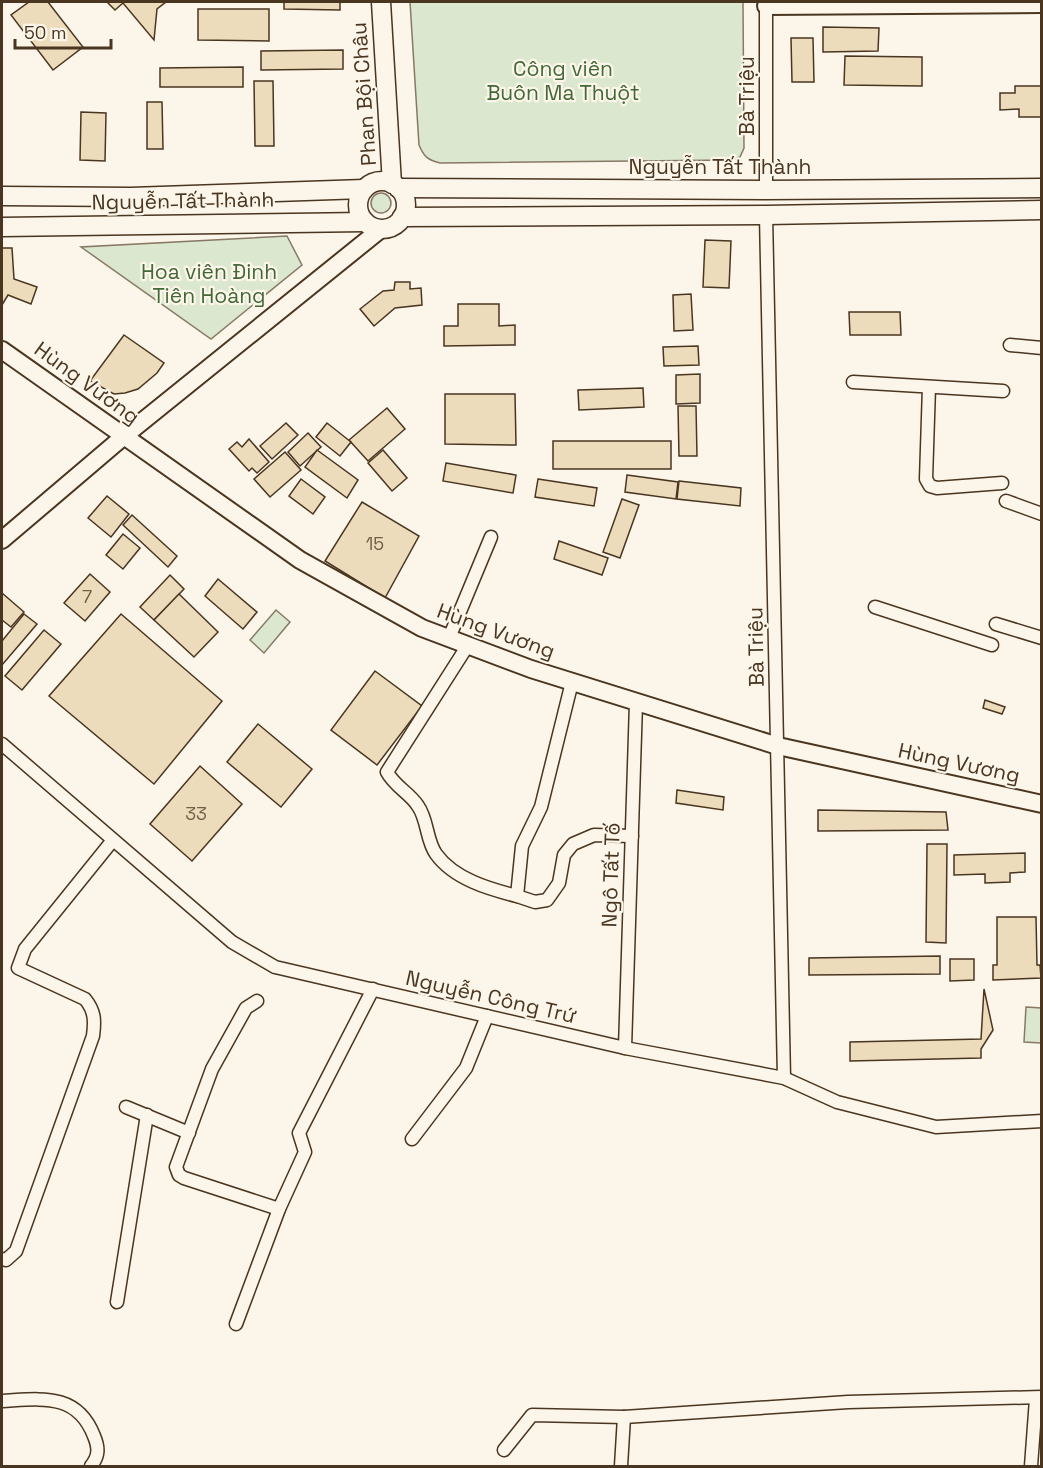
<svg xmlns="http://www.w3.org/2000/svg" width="1043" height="1468" font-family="'Space Grotesk',sans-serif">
  <rect width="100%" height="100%" fill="#fbf6e9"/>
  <g fill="#dce7d0" stroke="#887966" stroke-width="1.5">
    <path d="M410 2H743L744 148 740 157 733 160 440 163C428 160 424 157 419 145Z"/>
    <circle cx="381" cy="203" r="10"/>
    <polygon points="287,236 302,265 211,339 81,247"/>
    <polygon points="276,610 290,622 264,653 250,640"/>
    <polygon points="1026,1007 1041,1008 1041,1043 1024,1042"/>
  </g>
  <g fill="#ecdcbc" stroke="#4a3520" stroke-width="1.5">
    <polygon points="29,2 48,2 83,47 53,70 11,15"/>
    <polygon points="107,2 166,2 157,9 154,40 123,3 115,10"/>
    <polygon points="284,2 340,2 340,10 284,9"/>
    <polygon points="198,9 269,9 269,41 198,40"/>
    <polygon points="823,27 879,28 878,51 823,52"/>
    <polygon points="791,38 813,38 814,82 792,82"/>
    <polygon points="343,50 343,69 261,70 261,51"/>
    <polygon points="845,56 922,57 922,86 844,85"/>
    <polygon points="243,67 243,87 160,87 160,68"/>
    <polygon points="254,81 273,81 274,146 255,146"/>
    <polygon points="1015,86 1042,86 1042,117 1019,117 1019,109 1000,110 1000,93 1015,93"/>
    <polygon points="147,102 162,102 163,149 147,149"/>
    <polygon points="81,112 106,113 105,161 80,160"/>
    <polygon points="705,240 731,241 729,288 703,287"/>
    <polygon points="2,248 12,248 14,279 37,287 31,304 8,295 2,305"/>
    <polygon points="395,282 410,282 410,289 421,288 422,305 395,308 374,326 360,309 383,291 394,290"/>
    <polygon points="691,294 693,330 674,331 673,295"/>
    <polygon points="458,304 499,304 499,326 515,325 515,345 444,346 444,326 458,326"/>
    <polygon points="849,312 900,312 901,335 850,335"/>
    <polygon points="124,335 164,363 157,373 138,389 125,393 114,394 90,381"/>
    <polygon points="698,346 699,365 664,366 663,347"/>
    <polygon points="700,374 700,403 676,404 676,375"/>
    <polygon points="643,388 644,407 579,410 578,390"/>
    <polygon points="445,394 515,394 516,445 445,444"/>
    <polygon points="678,406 696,406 697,456 679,456"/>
    <polygon points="387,408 405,429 368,461 349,440"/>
    <polygon points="286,423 298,435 272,459 260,446"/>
    <polygon points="327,423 351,442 340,456 316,437"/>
    <polygon points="308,433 321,447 300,466 288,452"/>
    <polygon points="249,439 269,462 257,473 252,468 249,471 229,449 237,442 242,447"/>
    <rect x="553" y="441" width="118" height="28"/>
    <polygon points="317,450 358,480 347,498 305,467"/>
    <polygon points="383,450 407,478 392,491 368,463"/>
    <polygon points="285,452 301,470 270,497 254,479"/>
    <polygon points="446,463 516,475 513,493 443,481"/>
    <polygon points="627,475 678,482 676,499 625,492"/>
    <polygon points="301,479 325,497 313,514 289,496"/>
    <polygon points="538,479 597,488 594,506 535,497"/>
    <polygon points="679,481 741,488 740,506 677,499"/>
    <polygon points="107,496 129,514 111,537 88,518"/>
    <polygon points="622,499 639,505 620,558 603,552"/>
    <polygon points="362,502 419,536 385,598 325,561"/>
    <polygon points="132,515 177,556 168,567 123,525"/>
    <polygon points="123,534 140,548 123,569 106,555"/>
    <polygon points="559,541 608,558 602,575 554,559"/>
    <polygon points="90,574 110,592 85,621 64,603"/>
    <polygon points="170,575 184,589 154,620 140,607"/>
    <polygon points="218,579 257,612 243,629 205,596"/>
    <polygon points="2,593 24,612 11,627 2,620"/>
    <polygon points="179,594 218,632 194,657 154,620"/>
    <polygon points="24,614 37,624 2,665 2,641"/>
    <polygon points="121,614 222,701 154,784 49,696"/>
    <polygon points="44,630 61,644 22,690 5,676"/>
    <polygon points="375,671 422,706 377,765 331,730"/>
    <polygon points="985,700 1005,707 1002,714 983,708"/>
    <polygon points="258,724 312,769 281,807 227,762"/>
    <polygon points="200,766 242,804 192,861 150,824"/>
    <polygon points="677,790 724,797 723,810 676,803"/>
    <polygon points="818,810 946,812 948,830 818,831"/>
    <polygon points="927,844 947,844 946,943 926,942"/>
    <polygon points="1025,853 1025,872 1010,873 1010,882 985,883 985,874 954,875 954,855"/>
    <polygon points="997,917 1036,917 1037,965 1040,965 1041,978 993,980 993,965 997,965"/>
    <polygon points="940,956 940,974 809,975 809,958"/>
    <polygon points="950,959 974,959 974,980 950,981"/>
    <polygon points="984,989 993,1030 981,1049 981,1058 850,1061 850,1042 981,1039"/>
  </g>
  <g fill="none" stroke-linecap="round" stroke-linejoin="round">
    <g stroke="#4a3520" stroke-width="15">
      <g id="street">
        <polyline points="766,2 766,190"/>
        <polyline points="766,215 784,1078"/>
        <polyline points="1010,345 1042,348"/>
        <polyline points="853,382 1003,391"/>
        <polyline points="929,387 926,479 930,486 937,488 1002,483"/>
        <polyline points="1006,501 1042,514"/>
        <polyline points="875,607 992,645"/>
        <polyline points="996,624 1042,638"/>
        <polyline points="449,638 491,537"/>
        <path d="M468 645 387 772C395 787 410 793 418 806 428 820 426 840 436 854 454 879 489 889 517 896"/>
        <polyline points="572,682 541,807 522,846 517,896 535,902 547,900 559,883 564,855 573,844 594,835 632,836"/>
        <polyline points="2,744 232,942 275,967 625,1048 784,1078 837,1102 936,1127 1042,1121"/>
        <polyline points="257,1001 246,1008 212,1069 176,1167 179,1175 184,1178 279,1209"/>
        <polyline points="625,1048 636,703"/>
        <polyline points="126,1107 189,1133"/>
        <polyline points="412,1139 466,1068 487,1016"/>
        <path d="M2 1259 6 1260 16 1251 93 1036C95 1021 95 1011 85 999L18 968 25 949 113 840"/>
        <polyline points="117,1302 147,1115"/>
        <polyline points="236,1324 279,1209 305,1152 299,1133 373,989"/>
        <path d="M2 1401C41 1399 77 1392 94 1436 99 1448 99 1456 91 1466"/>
        <polyline points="504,1450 532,1415 624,1417 848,1402 1042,1397"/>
        <polyline points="621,1466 624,1417"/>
        <polyline points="1031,1466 1036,1399"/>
      </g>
    </g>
    <g stroke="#4a3520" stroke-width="20">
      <g id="secondary">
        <polyline points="766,6 1042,4"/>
        <polyline points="2,350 300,560 422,628 531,669 778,746 1042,804"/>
        <polyline points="2,540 123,437 381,229"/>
      </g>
    </g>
    <g stroke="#4a3520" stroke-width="21">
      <g id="primary">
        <polyline points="381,2 392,184"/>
        <circle cx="382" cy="205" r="24"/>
        <polyline points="398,188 766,190 1042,188"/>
        <polyline points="2,196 131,197 364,189"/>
        <polyline points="402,217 766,215 1042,210"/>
        <polyline points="2,227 365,222"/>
      </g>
    </g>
    <use href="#street" stroke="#fbf6e9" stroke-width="12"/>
    <use href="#secondary" stroke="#fbf6e9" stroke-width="16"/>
    <use href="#primary" stroke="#fbf6e9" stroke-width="18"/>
    <polyline stroke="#4a3520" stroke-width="1.5" stroke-dasharray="8 3" stroke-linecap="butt" points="2,963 2,966"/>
  </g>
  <g text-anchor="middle" stroke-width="4.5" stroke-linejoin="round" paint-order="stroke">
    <g font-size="18" fill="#725f47">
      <text x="375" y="550">15</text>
      <text x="87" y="603">7</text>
      <text x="196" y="820">33</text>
    </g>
    <g font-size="21" fill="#436837" stroke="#fbf6e9">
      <text x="563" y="76">Công viên<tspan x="563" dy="24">Buôn Ma Thuột</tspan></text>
      <text x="209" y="279">Hoa viên Đinh<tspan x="209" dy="24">Tiên Hoàng</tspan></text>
    </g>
    <g font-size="21" fill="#4a3520" stroke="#fbf6e9">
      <text transform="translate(364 94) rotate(-94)" y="7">Phan Bội Châu</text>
      <text transform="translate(747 96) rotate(-90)" y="7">Bà Triệu</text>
      <text x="720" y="174">Nguyễn Tất Thành</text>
      <text transform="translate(183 201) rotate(-1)" y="7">Nguyễn Tất Thành</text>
      <text transform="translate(87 383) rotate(36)" y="7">Hùng Vương</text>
      <text transform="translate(496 631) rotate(20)" y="7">Hùng Vương</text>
      <text transform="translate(756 647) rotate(-91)" y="7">Bà Triệu</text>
      <text transform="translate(959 763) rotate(12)" y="7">Hùng Vương</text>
      <text transform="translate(611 875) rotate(-88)" y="7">Ngô Tất Tố</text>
      <text transform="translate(491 997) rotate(13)" y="7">Nguyễn Công Trứ</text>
    </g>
  </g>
  <rect width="1043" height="1468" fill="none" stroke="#4a3520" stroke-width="6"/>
  <path d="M15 39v9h96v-9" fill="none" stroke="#4a3520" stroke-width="3"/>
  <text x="24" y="39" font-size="18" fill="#4a3520" stroke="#fbf6e9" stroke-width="4.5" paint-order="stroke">50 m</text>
</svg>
